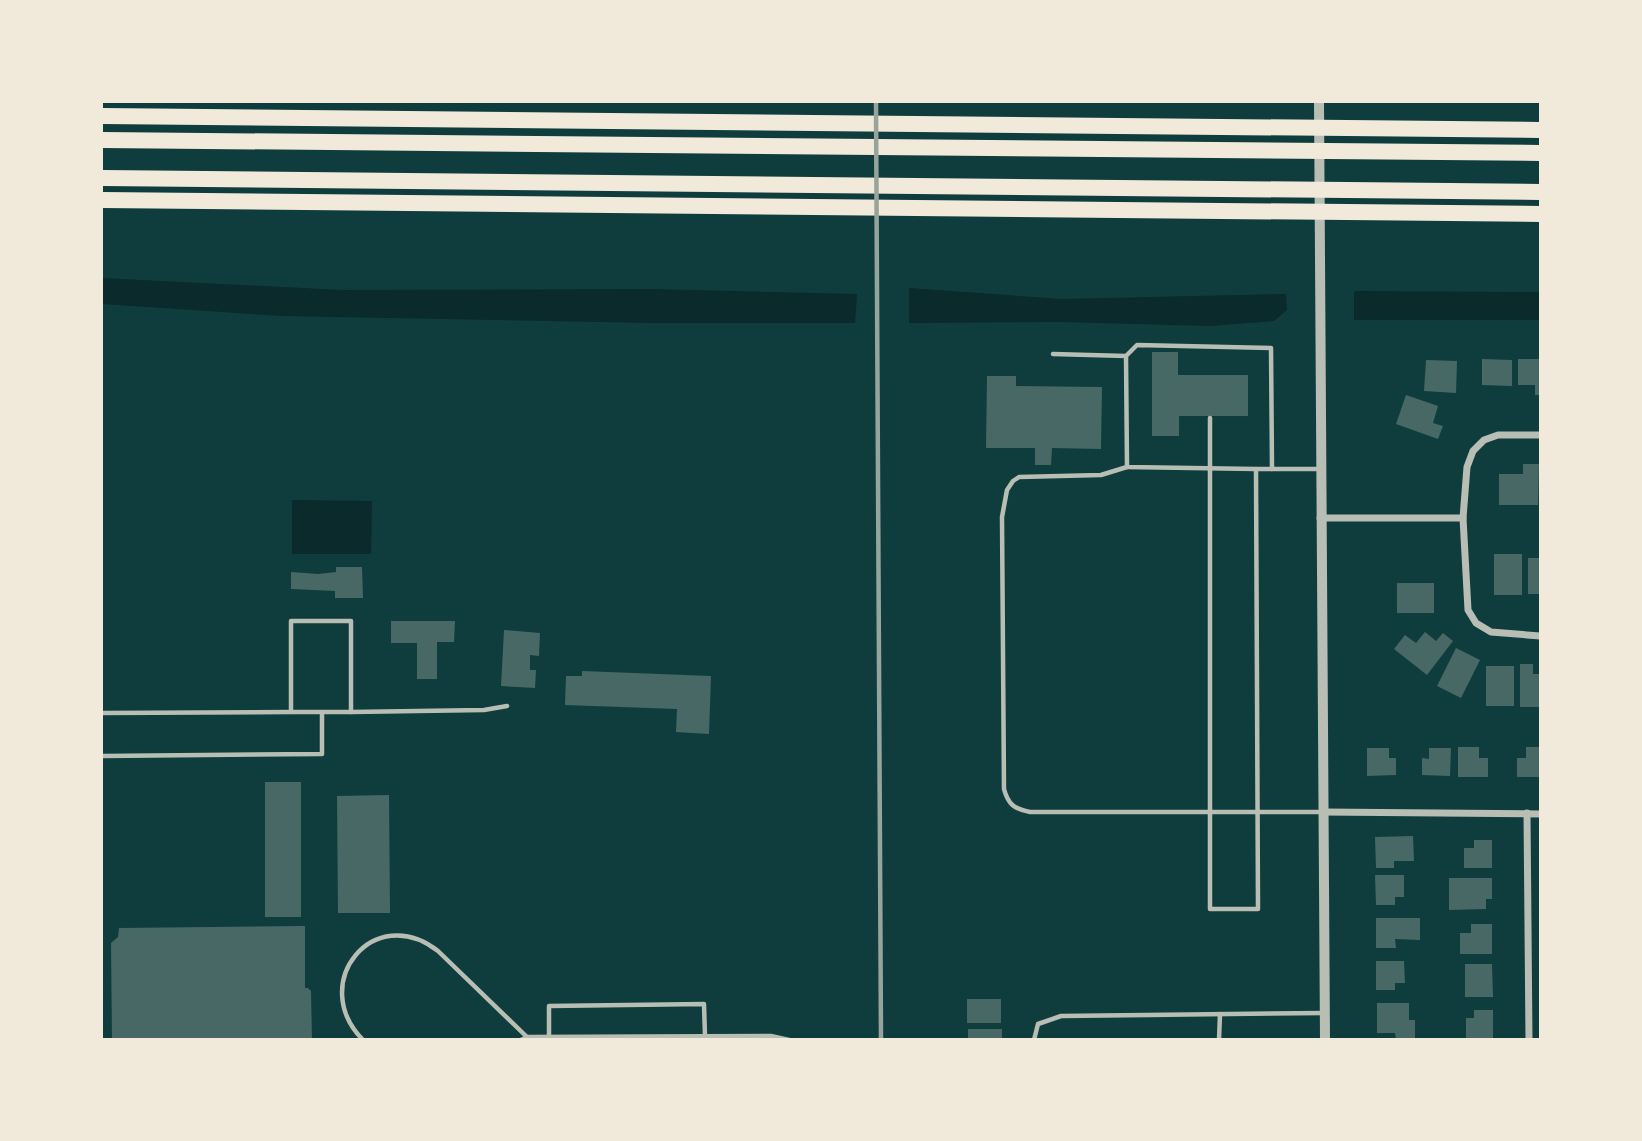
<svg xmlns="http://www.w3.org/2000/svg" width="1642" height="1141" font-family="Roboto,sans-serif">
  <rect width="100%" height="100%" fill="#0f3d3e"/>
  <g fill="#0a2a2b">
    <polygon points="102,278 343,290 650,289 857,294 855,323 651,323 282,316 102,304"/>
    <polygon points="909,288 1062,299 1286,294 1287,310 1274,321 1210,326 1060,322 909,323"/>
    <polygon points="1354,291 1540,292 1540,320 1354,320"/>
    <polygon points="292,500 372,501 371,554 292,554"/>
  </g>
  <g fill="#486865">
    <polygon points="1152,352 1178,352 1178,375 1248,375 1248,416 1179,416 1179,436 1152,436"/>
    <polygon points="1482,359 1512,360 1512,386 1482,385"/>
    <polygon points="1518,359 1540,359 1540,395 1535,395 1535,385 1518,385"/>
    <polygon points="1426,360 1457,361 1456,393 1424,391"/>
    <polygon points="987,376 1016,376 1016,386 1102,387 1101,449 1052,448 1051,465 1035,465 1035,448 986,448"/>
    <polygon points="1406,395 1438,406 1433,423 1443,426 1438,439 1396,424"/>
    <polygon points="1523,464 1539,464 1538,505 1499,505 1499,474 1523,474"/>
    <rect x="1494" y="554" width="28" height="41"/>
    <polygon points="1528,558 1540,558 1539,594 1528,594"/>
    <polygon points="336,567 362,567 363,598 335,598 335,591 291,589 291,572 318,574 336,572"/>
    <rect x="1397" y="583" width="37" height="30"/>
    <polygon points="391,621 455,621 454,642 437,642 437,679 417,679 417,643 391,643"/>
    <polygon points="504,630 540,633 539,656 530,655 530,670 536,670 535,688 501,686"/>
    <polygon points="1425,632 1436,641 1443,633 1453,641 1427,675 1394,649 1405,635 1416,643"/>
    <polygon points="1456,648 1480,660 1461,698 1437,686"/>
    <polygon points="1520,664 1533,664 1533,674 1540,674 1540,707 1520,707"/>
    <rect x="1486" y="666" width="28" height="40"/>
    <polygon points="582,671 711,676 709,734 676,732 677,709 565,705 566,676 582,676"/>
    <polygon points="1458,747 1479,747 1479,758 1488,758 1488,777 1458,777"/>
    <polygon points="1526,747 1540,747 1540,777 1517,777 1517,758 1526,758"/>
    <polygon points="1367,748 1389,748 1389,758 1396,758 1396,775 1367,776"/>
    <polygon points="1429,748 1451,748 1450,776 1422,775 1422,758 1429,759"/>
    <rect x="265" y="782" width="36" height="135"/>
    <polygon points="389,795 390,913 338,913 337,796"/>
    <polygon points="1413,836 1414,861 1394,861 1394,868 1376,868 1375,837"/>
    <polygon points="1474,840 1492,840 1492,868 1464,868 1464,848 1474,848"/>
    <polygon points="1375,875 1404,875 1404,897 1395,897 1395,905 1376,905"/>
    <polygon points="1449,878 1492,878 1492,899 1486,899 1486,909 1449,910"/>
    <polygon points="1376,918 1420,918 1420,940 1395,939 1396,948 1376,948"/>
    <polygon points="1471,924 1492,924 1492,954 1460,954 1460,933 1471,933"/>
    <polygon points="305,926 305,988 308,988 311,991 312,1040 112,1040 111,943 118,937 119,928"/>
    <polygon points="1376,961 1404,961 1405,983 1395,983 1395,990 1376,990"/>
    <polygon points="1465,964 1492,964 1493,997 1465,997"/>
    <rect x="967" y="999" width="34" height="24"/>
    <polygon points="1377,1003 1409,1003 1409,1020 1415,1020 1415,1039 1396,1039 1395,1033 1377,1033"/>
    <polygon points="1474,1010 1493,1010 1493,1040 1466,1040 1466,1018 1474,1018"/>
    <rect x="968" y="1029" width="34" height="11"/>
  </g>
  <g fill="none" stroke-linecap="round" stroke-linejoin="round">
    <g stroke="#b8beb3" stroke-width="4.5">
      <polyline points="1053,354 1126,356 1127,467 1256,469"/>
      <polyline points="1126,356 1137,345 1271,348 1272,469"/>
      <polyline points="1210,418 1210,909 1258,909 1256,469 1319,469"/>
      <path d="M1127 467 1101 475 1019 477 1013 481 1007 490 1002 517 1004 789C1008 804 1014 809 1030 812H1323"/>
      <rect x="291" y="621" width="60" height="91"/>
      <polyline points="351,712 484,710 507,706"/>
      <polyline points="102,713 291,712"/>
      <polyline points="102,756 322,754 322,713"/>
      <polyline points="549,1037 549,1006 704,1004 705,1036"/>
      <path d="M363 1040C307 983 374 901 438 951L527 1037"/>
      <polyline points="521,1040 527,1037 771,1036 789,1040"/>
      <polyline points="1034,1040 1038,1024 1061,1016 1324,1013"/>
      <polyline points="1219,1040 1220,1014"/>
    </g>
    <g stroke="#b8beb3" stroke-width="7">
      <polyline points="1540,435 1498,435 1484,440 1473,451 1467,467 1463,518 1468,610 1476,623 1491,632 1540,636"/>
      <polyline points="1320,518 1463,518"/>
      <polyline points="1323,812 1540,814"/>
      <polyline points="1527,813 1529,1040"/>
    </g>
    <polyline stroke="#b8beb3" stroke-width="10" points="1319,102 1325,1040"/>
    <g stroke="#f1e9da" stroke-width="16">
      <polyline points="102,116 1540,130"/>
      <polyline points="102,140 1540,153"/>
      <polyline points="102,178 1540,192"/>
      <polyline points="102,200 1540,214"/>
    </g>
    <polyline stroke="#97a49c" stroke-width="4.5" points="876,102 881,1040"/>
  </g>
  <rect width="1642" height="1141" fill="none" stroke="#f1e9da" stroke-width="206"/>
</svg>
